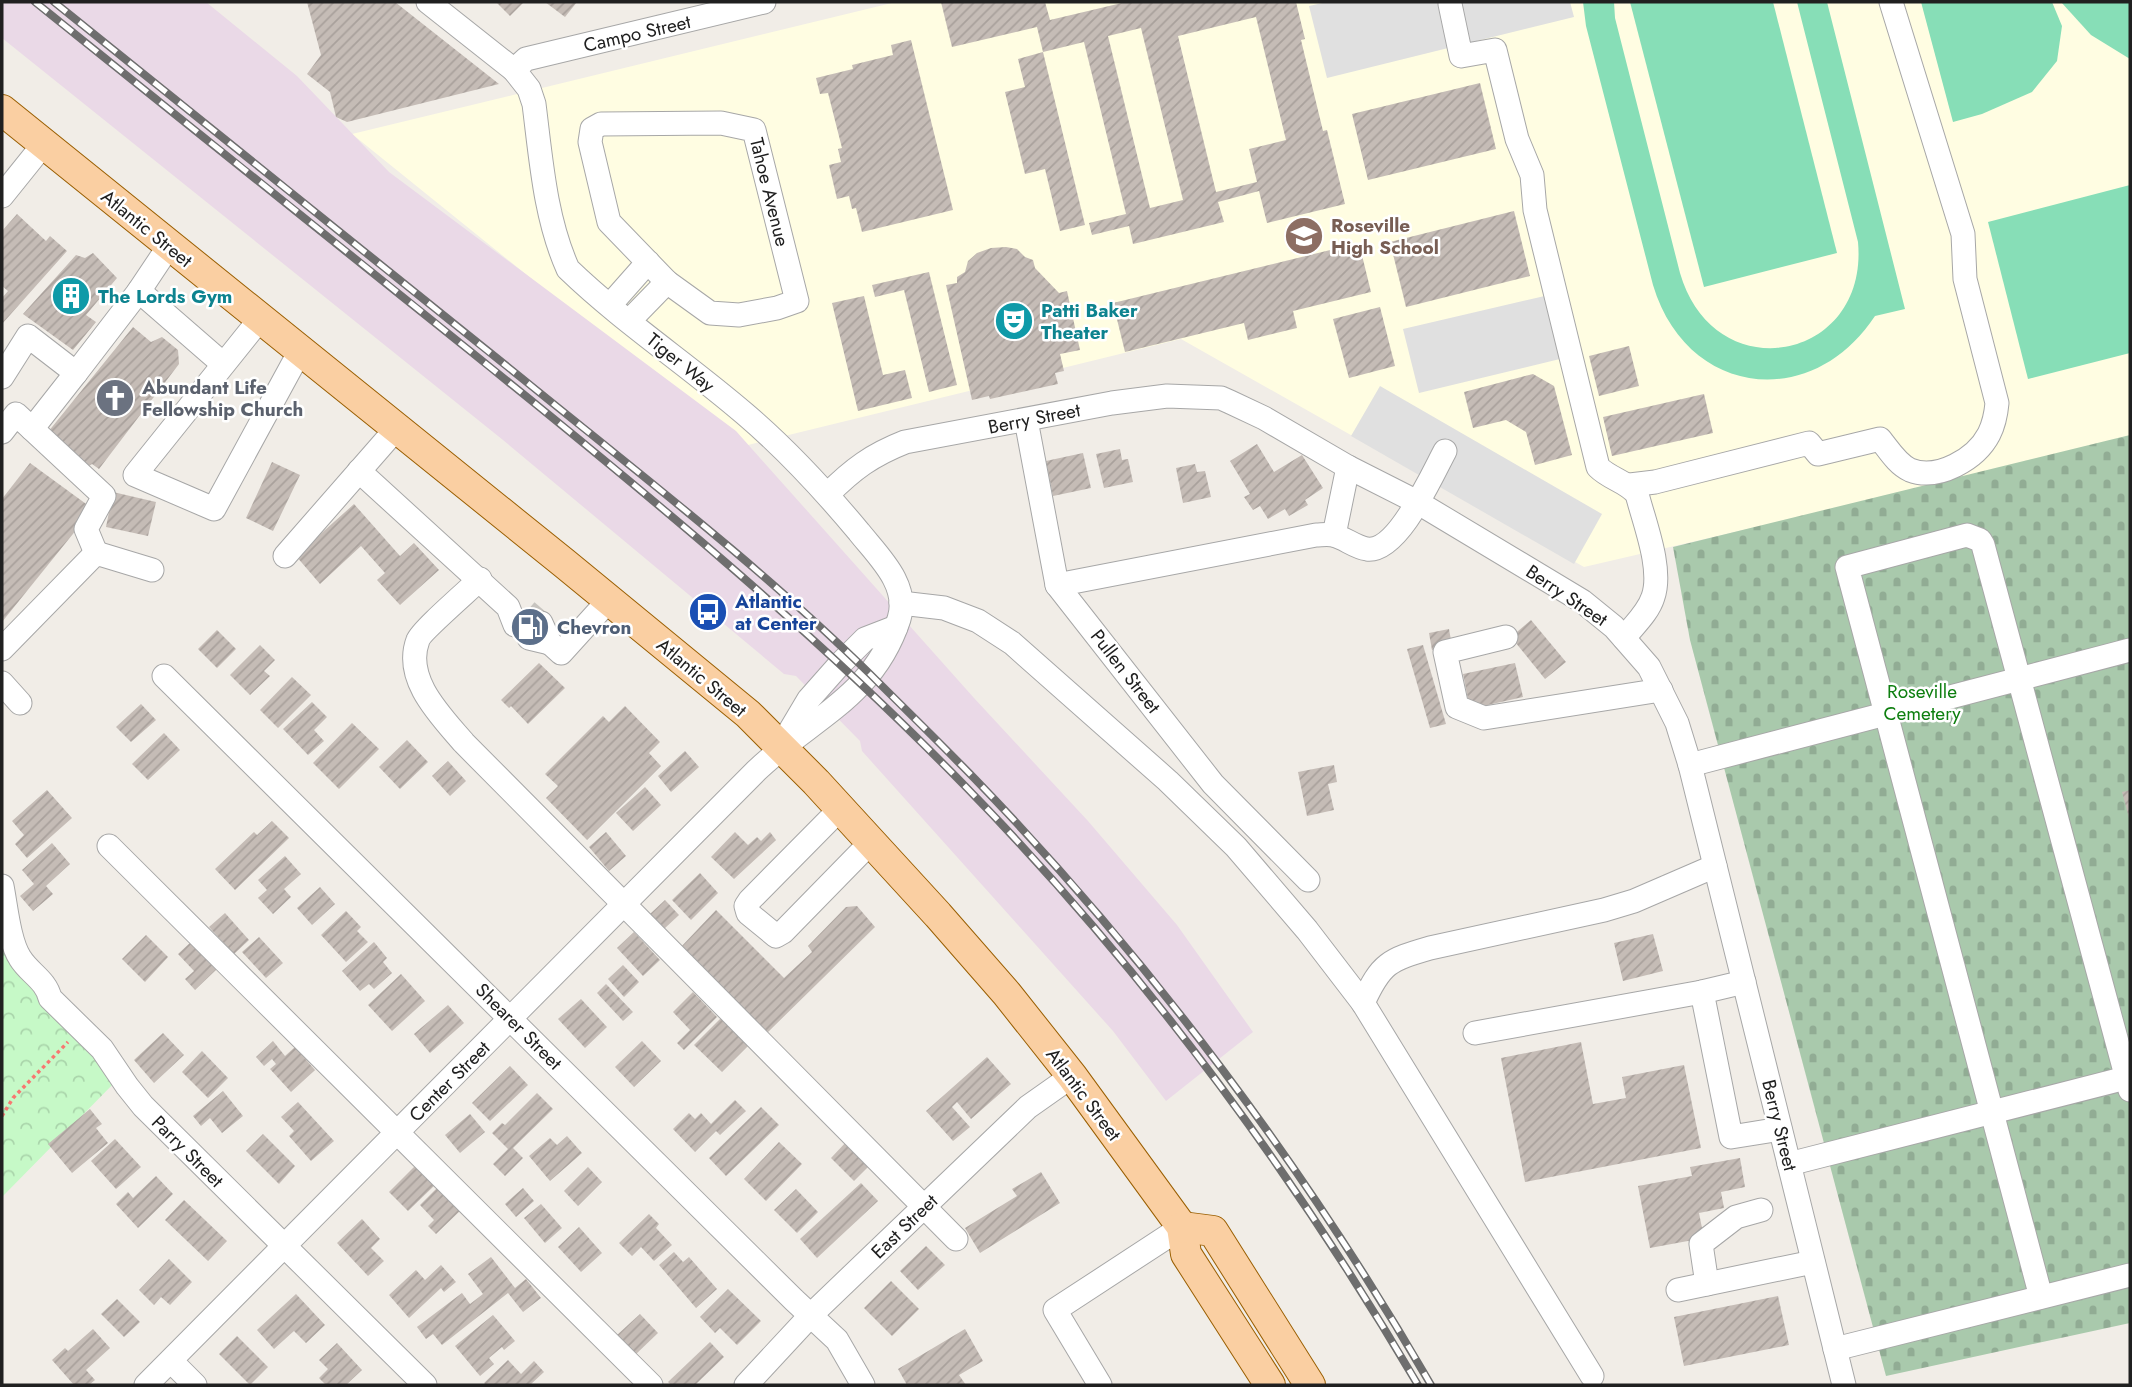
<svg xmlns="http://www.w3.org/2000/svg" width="2132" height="1387" font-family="Jost,sans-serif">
  <defs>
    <pattern id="cemetery-stones" width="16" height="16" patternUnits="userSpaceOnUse" patternTransform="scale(1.75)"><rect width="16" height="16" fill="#a9c9ac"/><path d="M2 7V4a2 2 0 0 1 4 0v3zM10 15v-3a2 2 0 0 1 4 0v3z" fill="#91ac94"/></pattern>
    <pattern id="park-crowns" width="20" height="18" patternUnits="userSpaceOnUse" patternTransform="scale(1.75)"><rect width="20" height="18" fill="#c6f9c7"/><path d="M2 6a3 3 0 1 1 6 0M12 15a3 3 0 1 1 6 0" fill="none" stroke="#aad5ab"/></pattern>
    <pattern id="building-hatch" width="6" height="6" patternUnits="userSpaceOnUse" patternTransform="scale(1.75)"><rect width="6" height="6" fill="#c5bcb6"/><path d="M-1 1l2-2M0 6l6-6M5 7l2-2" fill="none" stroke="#a9a19c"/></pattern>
  </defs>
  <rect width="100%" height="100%" fill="#f1ede7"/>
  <polygon fill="#fffde2" points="896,2 2130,2 2130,440 1584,567 1181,339 740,447 352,134"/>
  <polygon fill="#ead9e7" points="2,2 206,2 297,76 389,172 736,431 974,698 1088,821 1177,925 1253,1032 1166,1101 1113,1031 862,751 860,741 796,676 784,674 503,440 2,38"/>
  <polygon fill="url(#cemetery-stones)" points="2130,435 2130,1323 1886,1376 1690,640 1673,547"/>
  <polygon fill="url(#park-crowns)" points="2,929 122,1075 2,1197"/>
  <g fill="#87deb7">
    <path d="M1583 2H1614L1615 18 1680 273C1714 391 1869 362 1858 242L1797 2H1827L1905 309 1875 316C1811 413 1686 396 1653 285L1586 26Z"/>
    <polygon points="1630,2 1773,2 1837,253 1704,287"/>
    <polygon points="1921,2 2052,2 2062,26 2057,61 2032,92 1982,114 1953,122"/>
    <polygon points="2061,2 2130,2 2130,59 2091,35"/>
    <polygon points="2130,185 2130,353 2028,379 1988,222"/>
  </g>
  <g fill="#e0e0e0">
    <polygon points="1327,2 1570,2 1574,17 1327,78 1309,6"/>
    <polygon points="1549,295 1564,358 1419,393 1403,329"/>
    <polygon points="1380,386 1602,514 1574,564 1351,436"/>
  </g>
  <g fill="url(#building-hatch)" fill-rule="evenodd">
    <polygon points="307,2 395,2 499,84 347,122 336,117 330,92 307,74 321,55"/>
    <polygon points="496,2 524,2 510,16"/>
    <polygon points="545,2 577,2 565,17"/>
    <path d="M941 2H1045L1050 20 1126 2H1296L1305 39 1301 40 1323 131 1327 130 1345 204 1267 223 1259 191 1218 202 1224 222 1133 244 1129 226 1092 235 1089 223 1126 214 1084 42 1043 52 1037 27 952 47ZM1256 17 1286 140 1249 149 1257 182 1216 192 1178 36ZM1141 28 1183 200 1150 208 1108 36Z"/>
    <polygon points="911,40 953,210 862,232 856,208 852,209 849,196 837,199 829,165 841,162 838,149 842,148 828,93 820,94 816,78 853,69 852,65 893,55 891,45"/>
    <polygon points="1043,52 1085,225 1060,231 1045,169 1025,174 1005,92 1025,87 1018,59"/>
    <polygon points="1480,83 1496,149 1368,180 1352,114"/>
    <polygon points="1514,211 1530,276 1406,307 1390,242"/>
    <polygon points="17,214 46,241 50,236 67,251 2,324 2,298 8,291 2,286 2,231"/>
    <polygon points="1359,243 1371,292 1293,311 1297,328 1248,340 1244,323 1125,352 1113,303"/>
    <polygon points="1006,247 1017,249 1025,257 1033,260 1035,268 1059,293 1067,291 1080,350 1060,354 1064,371 1055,373 1058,384 990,399 989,396 972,400 946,285 957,283 957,277 965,272 968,261 977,253 991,248"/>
    <polygon points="93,253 117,278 86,315 96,322 73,350 23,314 76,255 85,258"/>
    <polygon points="929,272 957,385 929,392 904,290 875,297 872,285"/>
    <polygon points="864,296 883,375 905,370 912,398 858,411 832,303"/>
    <polygon points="1380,307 1395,366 1349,378 1333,319"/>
    <polygon points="133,327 151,342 162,337 178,350 179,364 99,469 92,464 89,466 48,432"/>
    <polygon points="1629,346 1639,386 1599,396 1589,356"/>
    <polygon points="1533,374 1554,386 1572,455 1535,465 1526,432 1506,420 1473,428 1464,392"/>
    <polygon points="1704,394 1713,433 1612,456 1603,417"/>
    <polygon points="1257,444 1274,472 1302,455 1323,488 1305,500 1308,505 1289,516 1285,509 1268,519 1260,506 1253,510 1244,497 1250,494 1230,461"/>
    <polygon points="1120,449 1122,460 1128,459 1133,482 1104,488 1096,454"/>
    <polygon points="1083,453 1091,488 1053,496 1046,461"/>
    <polygon points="272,462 300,475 273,531 246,518"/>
    <polygon points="30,463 93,509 2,622 2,499"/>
    <polygon points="1195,464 1197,472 1205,471 1211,497 1183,503 1176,468"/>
    <polygon points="113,492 156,502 148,536 106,527"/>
    <polygon points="354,504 400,556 414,543 439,570 400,605 377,580 385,573 361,546 320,584 296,556"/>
    <polygon points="1531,620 1566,662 1545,679 1511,637"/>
    <polygon points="1449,629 1452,646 1432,650 1429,633"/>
    <polygon points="217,630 236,649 217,668 198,649"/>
    <polygon points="260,645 275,660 264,671 270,676 250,695 230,675"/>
    <polygon points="1423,645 1446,724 1430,728 1407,649"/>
    <polygon points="539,663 565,688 528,724 511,706 509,708 501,700"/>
    <polygon points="1515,663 1523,697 1470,709 1463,674"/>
    <polygon points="292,677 311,695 278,728 260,710"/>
    <polygon points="312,702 327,717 314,730 324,741 308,755 283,729"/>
    <polygon points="141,704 156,720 131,742 116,727"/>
    <polygon points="625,706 660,742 649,753 661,766 587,840 546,798 558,786 545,774 603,716 609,722"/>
    <polygon points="352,723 379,749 339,789 313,763"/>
    <polygon points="164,733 180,750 148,780 132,764"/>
    <polygon points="407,740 428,762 400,789 379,767"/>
    <polygon points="685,751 699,767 671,792 658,776"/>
    <polygon points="448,761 466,781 450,796 432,776"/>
    <polygon points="1334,765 1337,782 1328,784 1334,810 1307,816 1298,772"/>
    <polygon points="645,787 661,805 633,831 616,813"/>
    <polygon points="47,790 72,818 27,858 15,844 24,835 12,821"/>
    <polygon points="2130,790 2130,818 2129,818 2122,792"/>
    <polygon points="272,821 289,838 235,890 215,869 254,832 257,835"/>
    <polygon points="606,832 626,856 609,871 589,847"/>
    <polygon points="735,832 748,845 757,837 761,841 770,832 776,840 734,879 711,857"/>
    <polygon points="52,843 70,864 46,886 53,894 33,911 20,896 34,884 22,870"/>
    <polygon points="285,856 301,874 284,889 291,897 273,914 258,898 267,890 258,880"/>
    <polygon points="700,873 718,893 691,920 672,900"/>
    <polygon points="320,887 335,904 312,925 297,908"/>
    <polygon points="665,900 679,915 664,929 650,914"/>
    <polygon points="857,906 875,927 765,1035 680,948 716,910 784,978 812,952 808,946 846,907"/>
    <polygon points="346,911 361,927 357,931 368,942 346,962 321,935"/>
    <polygon points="225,913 249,940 234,954 209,927"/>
    <polygon points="634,932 660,960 643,976 617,948"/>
    <polygon points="1653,934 1663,971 1623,981 1614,943"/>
    <polygon points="146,935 168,957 145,982 122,959"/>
    <polygon points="259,937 283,963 266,978 242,952"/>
    <polygon points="192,941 217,969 195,990 185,979 194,971 178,954"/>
    <polygon points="374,942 387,958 383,962 392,973 374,989 369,984 360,991 342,971"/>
    <polygon points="623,965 639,982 624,997 608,979"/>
    <polygon points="401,974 425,1001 392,1031 368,1005"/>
    <polygon points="606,984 633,1012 623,1021 597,993"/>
    <polygon points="693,992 717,1017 684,1050 677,1043 690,1030 673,1012"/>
    <polygon points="581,999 607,1027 585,1048 558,1019"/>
    <polygon points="448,1005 464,1023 430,1053 414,1034"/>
    <polygon points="721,1018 749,1045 722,1072 694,1045"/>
    <polygon points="163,1033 184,1055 154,1083 134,1060"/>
    <polygon points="273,1041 285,1056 295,1047 315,1070 291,1092 270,1069 276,1064 272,1059 264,1066 256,1057"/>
    <polygon points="642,1041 661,1061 634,1087 615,1067"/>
    <polygon points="1581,1042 1593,1104 1626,1098 1622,1077 1684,1065 1701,1148 1525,1182 1501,1058"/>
    <polygon points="202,1051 228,1078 208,1098 182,1072"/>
    <polygon points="987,1057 1011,1084 971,1119 957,1102 952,1107 970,1127 953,1141 926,1111"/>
    <polygon points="510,1066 528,1085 490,1121 472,1103"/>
    <polygon points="223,1091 243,1116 222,1133 210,1118 201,1126 193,1116"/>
    <polygon points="537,1093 553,1109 513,1148 523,1158 505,1176 493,1164 508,1149 492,1133 502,1123 505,1125"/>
    <polygon points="735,1100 746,1111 720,1135 716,1131 695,1152 673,1129 689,1113 695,1119 701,1113 711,1124"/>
    <polygon points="298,1102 334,1141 311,1161 289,1136 294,1131 281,1117"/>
    <polygon points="761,1107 779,1125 726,1176 709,1158"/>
    <polygon points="90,1109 102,1124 96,1128 108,1143 72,1173 48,1144"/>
    <polygon points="470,1114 485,1132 460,1153 445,1135"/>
    <polygon points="263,1134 295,1166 279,1184 246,1151"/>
    <polygon points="567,1136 582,1153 550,1181 529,1156 550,1138 557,1145"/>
    <polygon points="115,1139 141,1167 116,1189 91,1161"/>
    <polygon points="847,1141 870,1165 854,1181 831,1158"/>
    <polygon points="779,1142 802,1164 766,1201 744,1179"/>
    <polygon points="1740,1158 1745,1187 1721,1192 1724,1208 1699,1213 1704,1238 1650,1248 1638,1186 1692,1176 1690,1167"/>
    <polygon points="417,1164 436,1184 408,1211 389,1192"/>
    <polygon points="588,1167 602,1182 578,1206 564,1191"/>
    <polygon points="1041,1172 1060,1203 980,1253 965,1228 1017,1196 1012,1189"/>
    <polygon points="156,1176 173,1194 138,1228 116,1204 128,1192 133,1198"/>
    <polygon points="861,1183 878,1201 817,1258 800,1239"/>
    <polygon points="440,1185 463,1208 436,1234 428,1226 434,1220 420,1205"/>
    <polygon points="523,1188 534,1201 516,1217 505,1204"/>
    <polygon points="796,1189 818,1212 797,1233 774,1210"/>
    <polygon points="184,1200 227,1241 208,1261 165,1220"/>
    <polygon points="541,1204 562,1228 545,1243 524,1218"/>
    <polygon points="649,1214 659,1224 656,1228 672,1245 654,1261 641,1247 632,1256 619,1243"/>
    <polygon points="362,1219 380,1239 371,1248 384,1261 368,1276 337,1243"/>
    <polygon points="579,1227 602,1253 581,1272 558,1247"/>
    <polygon points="926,1246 945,1265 918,1290 900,1271"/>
    <polygon points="674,1252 683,1262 689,1257 717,1289 696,1308 659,1265"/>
    <polygon points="491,1257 515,1288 526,1279 541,1298 523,1312 508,1293 442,1345 433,1334 426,1339 417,1327 462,1293 470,1304 483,1294 468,1274"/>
    <polygon points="169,1259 192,1282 170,1305 161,1297 154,1305 139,1290"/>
    <polygon points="441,1265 456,1282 444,1292 441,1288 409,1318 389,1295 416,1270 425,1280"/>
    <polygon points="891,1281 919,1309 892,1336 864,1308"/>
    <polygon points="728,1289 761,1321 737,1345 720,1328 715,1333 700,1317"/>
    <polygon points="296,1294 325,1325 306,1343 294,1331 274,1349 257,1330"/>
    <polygon points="1778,1296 1789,1345 1684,1366 1674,1317"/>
    <polygon points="117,1299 140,1322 124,1337 101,1314"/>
    <polygon points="640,1314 658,1333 634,1356 616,1336"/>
    <polygon points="493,1315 515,1341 504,1350 502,1347 489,1358 494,1364 480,1376 455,1346"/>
    <polygon points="93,1329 110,1348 86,1370 95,1380 89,1385 74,1385 52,1360 65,1348 68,1351"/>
    <polygon points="965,1329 983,1361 959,1375 966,1385 907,1385 898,1369"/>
    <polygon points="237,1336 268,1367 250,1385 219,1354"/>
    <polygon points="710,1342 724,1357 695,1385 671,1385 668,1382"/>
    <polygon points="337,1343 362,1370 346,1385 326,1385 319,1378 328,1369 319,1360"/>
    <polygon points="508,1360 521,1374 534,1361 544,1372 530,1385 486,1385 484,1383"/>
  </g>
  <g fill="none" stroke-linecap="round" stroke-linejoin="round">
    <polyline stroke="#c7c4bf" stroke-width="23" stroke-dasharray="23 11" stroke-linecap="butt" points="527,611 541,623"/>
    <g stroke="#a7a7a7" stroke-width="25">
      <g id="minor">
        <path d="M1450 4 1461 56 1495 50 1517 139 1532 175 1535 210 1598 467C1610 479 1626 481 1637 494 1644 522 1663 569 1653 597 1648 613 1634 625 1624 638"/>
        <polyline points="514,70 526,59 764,2"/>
        <polygon points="721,123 754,130 797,301 777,308 739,315 710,313 667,282 609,222 590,142 592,129 601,124"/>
        <polyline points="2,196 43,145"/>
        <polyline points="139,291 223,364"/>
        <polyline points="610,305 648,262"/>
        <polyline points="260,319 135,475 214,509 300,351"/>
        <polyline points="629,321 667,282"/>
        <polyline points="76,373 139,291 169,246"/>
        <polyline points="2,377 28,336 76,373 32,429"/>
        <polyline points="1026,420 1057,585 1213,784 1308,880"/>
        <polyline points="2,432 16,414 104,496 86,529 96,553"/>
        <polyline points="359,471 508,607 515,625"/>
        <path d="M1630 485 1655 482 1809 443 1818 454 1880 439C1889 450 1897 464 1910 470 1938 481 1976 459 1989 434 1994 424 1996 414 1997 403L1965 279 1963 234 1891 2"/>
        <path d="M828 494C853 469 872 455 905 442L1112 403 1167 396 1221 398 1230 402 1264 418 1348 467 1417 502 1582 601 1614 627 1649 667 1677 723 1690 765 1844 1385"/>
        <polyline points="1334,535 1348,467"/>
        <polyline points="285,556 396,429"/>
        <path d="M480 579C470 589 421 631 418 640 403 679 441 716 464 743L956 1239"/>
        <path d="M1057 585 1316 535C1321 535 1327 534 1332 535 1344 537 1354 547 1367 549 1398 553 1432 475 1445 451"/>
        <polyline points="901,603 944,608 978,621 1012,643 1168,781 1236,847 1307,930 1363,1003 1592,1376"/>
        <polyline points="1506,637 1445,652 1457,707 1484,718 1661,690"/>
        <polyline points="529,638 550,643 541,623"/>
        <polyline points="550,643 561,653 609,600"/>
        <polyline points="2,649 96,553 152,570"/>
        <polyline points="164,676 794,1300 837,1340 863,1385"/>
        <polyline points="2,683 20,703"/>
        <polyline points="784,741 809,699 840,664 865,639 896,627"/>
        <polyline points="1690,765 2130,650"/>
        <polyline points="840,809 750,900 746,906 748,913 776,936 783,932 871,842"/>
        <polyline points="109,846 651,1385"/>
        <path d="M2 886C6 906 9 941 20 958 29 973 46 980 50 998L102 1049 127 1086 143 1106 425 1385"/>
        <polyline points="1744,982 1702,992 1731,1137 1780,1129"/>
        <path d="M1363 1003C1381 963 1389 960 1430 948L1604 910 1634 901 1715 866"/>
        <polyline points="1475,1033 1702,992"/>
        <polyline points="1789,1164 2130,1077"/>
        <polyline points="1707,1284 1701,1244 1736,1217 1761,1210"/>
        <polyline points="1678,1290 1813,1262"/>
        <polyline points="2041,1297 1847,567 1967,535 1980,540 1983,545 2130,1090"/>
        <polyline points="1835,1349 2130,1275"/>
        <polyline points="171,1361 195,1385"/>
        <path d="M146 1385 756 771C811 718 873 698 899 619 910 585 878 556 859 532 824 490 786 449 745 414 687 364 623 322 568 269 545 218 541 159 534 104L529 89 514 70 428 2"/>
        <polyline points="746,1385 811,1315 1028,1107 1072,1076"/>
        <polyline points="1100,1385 1055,1310 1182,1227"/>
      </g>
    </g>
    <g stroke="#9a5f02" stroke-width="32">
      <g id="major">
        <polyline points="2,110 564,563 748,714 816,782 938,915 1007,994 1072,1076 1182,1227 1186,1254 1270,1385"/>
        <polyline points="1182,1227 1213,1231 1310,1385"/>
      </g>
    </g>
    <polyline stroke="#f87771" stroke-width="3.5" stroke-dasharray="3.5 3.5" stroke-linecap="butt" points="2,1116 13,1098 68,1042"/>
    <use href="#minor" stroke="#fff" stroke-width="23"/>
    <use href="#major" stroke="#facfa2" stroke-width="30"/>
    <g stroke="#6e6e6e" stroke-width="8">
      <g id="rail">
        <path d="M35 2C182 120 329 237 475 355 645 492 813 630 965 786 1140 965 1291 1169 1418 1385"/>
        <path d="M54 2C211 128 367 254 524 380 641 475 762 568 870 674 905 709 940 743 975 779 1150 960 1305 1167 1431 1385"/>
      </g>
    </g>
    <use href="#rail" stroke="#fff" stroke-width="5" stroke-dasharray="16" stroke-linecap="butt"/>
  </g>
  <defs>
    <g id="school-disc" transform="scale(2.0125)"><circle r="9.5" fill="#8d6e63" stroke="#fff"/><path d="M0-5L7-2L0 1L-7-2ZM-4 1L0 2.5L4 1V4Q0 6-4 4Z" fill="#fff"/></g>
    <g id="building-disc" transform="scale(2.0125)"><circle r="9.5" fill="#0f9aa8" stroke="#fff"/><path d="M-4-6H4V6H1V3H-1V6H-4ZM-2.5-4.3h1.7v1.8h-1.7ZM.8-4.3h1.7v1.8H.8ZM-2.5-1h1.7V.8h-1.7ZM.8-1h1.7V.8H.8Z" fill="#fff"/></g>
    <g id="theatre-disc" transform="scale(2.0125)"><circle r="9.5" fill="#0f9aa8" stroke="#fff"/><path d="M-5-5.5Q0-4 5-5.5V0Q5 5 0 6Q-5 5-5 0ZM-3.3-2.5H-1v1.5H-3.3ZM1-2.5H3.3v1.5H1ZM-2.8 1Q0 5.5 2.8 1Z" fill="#fff"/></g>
    <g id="church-disc" transform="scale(2.0125)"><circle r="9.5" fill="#6b7280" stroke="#fff"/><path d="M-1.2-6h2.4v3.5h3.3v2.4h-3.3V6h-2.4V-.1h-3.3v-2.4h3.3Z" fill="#fff"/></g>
    <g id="bus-disc" transform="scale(2.0125)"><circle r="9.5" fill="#1a4fb4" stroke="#fff"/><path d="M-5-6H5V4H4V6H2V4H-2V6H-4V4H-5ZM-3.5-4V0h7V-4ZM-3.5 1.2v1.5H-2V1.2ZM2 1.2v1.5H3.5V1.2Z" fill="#fff"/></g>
    <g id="fuel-disc" transform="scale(2.0125)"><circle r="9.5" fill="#5c6f8a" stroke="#fff"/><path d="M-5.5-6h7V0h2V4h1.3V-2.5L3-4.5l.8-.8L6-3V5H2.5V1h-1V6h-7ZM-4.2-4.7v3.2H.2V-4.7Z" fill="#fff"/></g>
  </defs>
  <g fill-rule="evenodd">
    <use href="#school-disc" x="1304" y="236"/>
    <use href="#building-disc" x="71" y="296"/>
    <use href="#theatre-disc" x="1014" y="321"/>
    <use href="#church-disc" x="115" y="398"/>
    <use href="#bus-disc" x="708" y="612"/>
    <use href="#fuel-disc" x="530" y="627"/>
  </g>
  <g text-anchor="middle" stroke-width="5" stroke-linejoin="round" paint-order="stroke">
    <g font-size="19" fill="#202020" stroke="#fff">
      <text transform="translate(637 33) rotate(-13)" y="7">Campo Street</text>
      <text transform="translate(770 192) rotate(76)" y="7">Tahoe Avenue</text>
      <text transform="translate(147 228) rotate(39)" y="7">Atlantic Street</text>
      <text transform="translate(681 362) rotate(39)" y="7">Tiger Way</text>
      <text transform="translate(1034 418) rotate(-11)" y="7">Berry Street</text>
      <text transform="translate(1567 595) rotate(34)" y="7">Berry Street</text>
      <text transform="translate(1126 671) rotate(52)" y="7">Pullen Street</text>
      <text transform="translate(702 677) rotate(40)" y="7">Atlantic Street</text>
      <text transform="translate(519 1026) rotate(45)" y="7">Shearer Street</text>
      <text transform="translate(449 1081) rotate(-45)" y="7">Center Street</text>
      <text transform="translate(1084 1094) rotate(53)" y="7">Atlantic Street</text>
      <text transform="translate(1780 1125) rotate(76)" y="7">Berry Street</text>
      <text transform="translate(188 1151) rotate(45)" y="7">Parry Street</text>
      <text transform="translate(904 1226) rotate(-44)" y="7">East Street</text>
    </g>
    <g font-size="19" font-weight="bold" fill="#785e54" stroke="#fff" text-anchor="start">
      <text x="1331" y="232">Roseville<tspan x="1331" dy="22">High School</tspan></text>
    </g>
    <g font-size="19" font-weight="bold" fill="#0d838f" stroke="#fff" text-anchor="start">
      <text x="98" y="303">The Lords Gym</text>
      <text x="1041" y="317">Patti Baker<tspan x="1041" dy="22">Theater</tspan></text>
    </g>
    <g font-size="19" font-weight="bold" fill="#5b616d" stroke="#fff" text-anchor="start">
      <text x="142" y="394">Abundant Life<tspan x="142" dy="22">Fellowship Church</tspan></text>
    </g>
    <g font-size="19" font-weight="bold" fill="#164399" stroke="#fff" text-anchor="start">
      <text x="735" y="608">Atlantic<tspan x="735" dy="22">at Center</tspan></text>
    </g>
    <g font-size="19" font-weight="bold" fill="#4e5e75" stroke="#fff" text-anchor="start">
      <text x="557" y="634">Chevron</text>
    </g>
    <g font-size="19" fill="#0e7f10" stroke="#fff">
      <text x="1922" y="698">Roseville<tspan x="1922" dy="22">Cemetery</tspan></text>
    </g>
  </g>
  <rect width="2132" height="1387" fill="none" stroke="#202020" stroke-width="7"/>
</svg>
